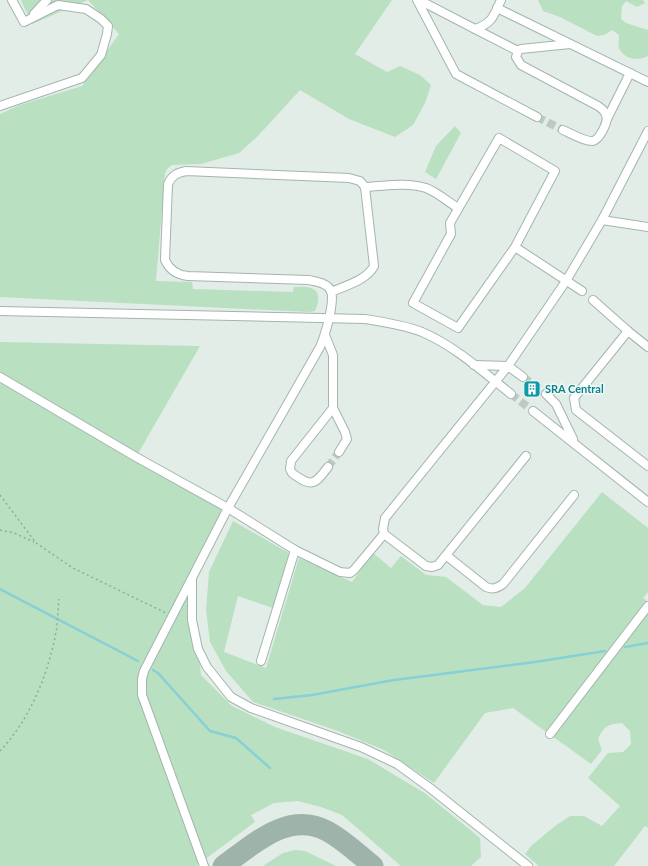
<svg xmlns="http://www.w3.org/2000/svg" width="648" height="866" font-family="Lato,sans-serif">
  <rect width="100%" height="100%" fill="#e2ede7"/>
  <g fill="#b9e0c0">
    <path d="M21 0H392L355 54 387 72 400 66 420 75 431 85 425 103 413 125 395 137 349 119 300 90 258 136 239 153 201 164 172 165 167 169 165 173 156 281 192 282 193 289 293 292 294 287C299 287 306 286 311 288 321 291 319 303 315 311L310 312 0 297V114L20 105 82 86 119 34 88 0 32 24Z"/>
    <path d="M538 0H643L645 3 637 7 626 1 622 6 621 19 626 23 648 30V56C639 61 624 60 619 48 618 44 619 39 619 35L612 30 604 35 597 36 560 17 543 11Z"/>
    <polygon points="455,126 461,133 436,179 425,172 436,146"/>
    <polygon points="0,342 200,346 136,457 228,508 192,577 201,675 232,706 275,727 368,759 426,794 480,838 481,857 471,866 401,866 342,815 321,807 298,801 274,803 251,815 255,822 196,866 0,866"/>
    <path d="M602 492 648 528V592L643 598 648 602V828L645 826 614 866H539L525 854 531 846 555 826 570 816H584L602 826 620 806 588 778 608 753 623 752 631 744 630 731 622 723C608 724 604 726 598 739L602 750 591 764 513 708 485 713 434 783 384 750 338 731 253 702 226 671 210 642 206 610 209 572 233 521 289 553 273 608 238 596 224 652 266 668 299 558 352 582 373 553 391 568 401 556 426 575 446 577 483 605 501 607 525 588Z"/>
    <polygon points="295,850 305,851 336,866 263,866 283,853"/>
  </g>
  <g fill="none" stroke-linecap="round" stroke-linejoin="round">
    <g stroke="#86d0d6" stroke-width="2.5">
      <polyline points="0,589 138,661"/>
      <polyline points="625,647 648,643"/>
      <polyline points="153,670 158,673 210,731 236,738 270,768"/>
      <polyline points="274,699 312,695 394,680 535,662 605,651"/>
    </g>
    <path stroke="#9eb4ab" stroke-width="21" d="M223 866C253 845 288 810 327 831 344 840 358 854 373 866"/>
    <g stroke="#bbcac3" stroke-width="8" stroke-dasharray="8 4" stroke-linecap="butt">
      <polyline points="537,117 563,130"/>
      <polyline points="523,377 546,394"/>
      <polyline points="511,394 533,411"/>
      <polyline points="328,467 339,452"/>
    </g>
    <g stroke="#a4b5ae" stroke-width="10">
      <g id="minor">
        <polyline points="417,0 456,74 537,117"/>
        <path d="M419 0 475 29C493 23 494 15 501 0"/>
        <polyline points="497,8 648,82"/>
        <polyline points="34,14 47,0"/>
        <polyline points="475,29 518,51"/>
        <polyline points="0,106 82,78 101,55 107,34 108,26 101,19 86,9 58,5 24,22 12,0"/>
        <polyline points="607,119 630,73"/>
        <path d="M563 130C570 133 585 142 593 141 600 139 609 121 606 115 605 111 601 108 598 106L521 65 516 57 518 51 521 49 570 44"/>
        <path d="M365 187C385 186 406 182 426 188 437 192 448 202 458 208"/>
        <polyline points="602,220 648,227"/>
        <polyline points="515,247 458,328 413,303 451,234 450,223 499,138 555,171 515,247 582,291"/>
        <polyline points="593,300 628,331 648,347"/>
        <path d="M0 311 365 319C384 322 404 325 422 332 455 346 483 372 511 394"/>
        <polyline points="628,331 574,398 576,410 648,466"/>
        <polyline points="325,335 333,355 333,408 345,432 347,439 339,452"/>
        <polyline points="474,365 508,366 523,377"/>
        <polyline points="0,377 136,457 228,508 295,550 340,572 350,573 354,570 384,534"/>
        <polyline points="546,394 556,404 573,439"/>
        <polyline points="533,411 648,502"/>
        <polyline points="526,456 438,565 432,567 426,566 384,534 383,529 385,518 508,366 566,281 602,220 648,131"/>
        <path d="M328 467C314 486 311 487 292 473L290 469 291 461 333 408"/>
        <path d="M447 556 486 587C493 590 497 588 503 584L574 495"/>
        <polyline points="192,580 192,620 198,649 207,667 231,697 251,708 361,747 397,764 430,788 528,866"/>
        <polyline points="261,661 295,550"/>
        <polyline points="550,734 648,606"/>
        <path d="M204 866 142 695V679L144 671 228 508 320 347C325 336 335 302 331 291 328 283 317 282 309 280L188 276C177 275 169 269 165 260L168 184C172 175 177 173 186 171L349 178 360 181 365 187 374 266C367 280 345 286 331 292"/>
      </g>
    </g>
    <g stroke="#80b39e" stroke-width="1.5" stroke-dasharray="2 3" stroke-linecap="butt">
      <polyline points="0,495 36,543 73,568 166,613"/>
      <polyline points="0,530 14,533 34,542"/>
      <path d="M0 751C30 719 48 675 56 632 58 621 58 610 59 599"/>
    </g>
    <use href="#minor" stroke="#fff" stroke-width="8"/>
  </g>
  <defs>
    <g id="building-square" transform="scale(0.9)"><rect x="-9" y="-9" width="18" height="18" rx="4" fill="#0f9aa8" stroke="#f2f9f5"/><path d="M-4-6H4V6H1V3H-1V6H-4ZM-2.5-4.3h1.7v1.8h-1.7ZM.8-4.3h1.7v1.8H.8ZM-2.5-1h1.7V.8h-1.7ZM.8-1h1.7V.8H.8Z" fill="#fff"/></g>
  </defs>
  <g fill-rule="evenodd">
    <use href="#building-square" x="532" y="389"/>
  </g>
  <g text-anchor="middle" stroke-width="3" stroke-linejoin="round" paint-order="stroke">
    <g font-size="11" font-weight="bold" fill="#0d838f" stroke="#f2f9f5" text-anchor="start">
      <text x="545" y="393">SRA Central</text>
    </g>
  </g>
</svg>
